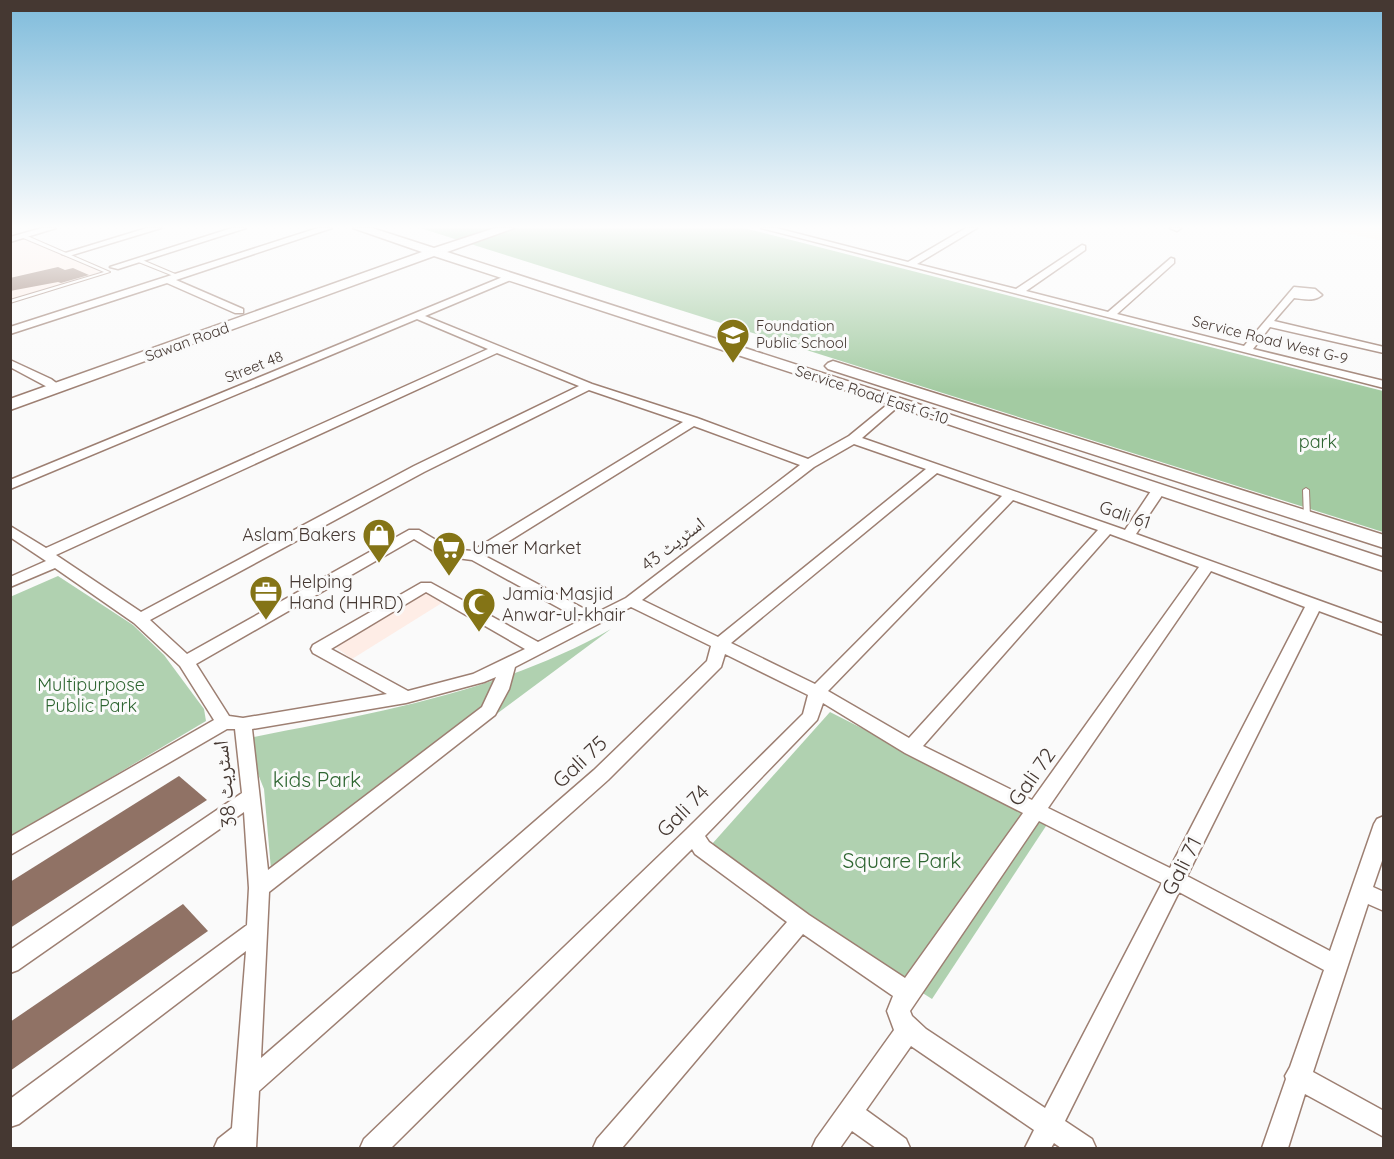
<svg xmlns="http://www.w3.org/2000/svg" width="1394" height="1159" font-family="Quicksand,'Noto Naskh Arabic',sans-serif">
  <rect width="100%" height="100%" fill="#fafafa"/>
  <g fill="#feede6">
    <polygon points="1323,228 1383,228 1383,241"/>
    <polygon points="22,238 100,272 11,300 11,241"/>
    <polygon points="429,591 445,601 352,659 334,646"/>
  </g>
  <g fill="#b0d1b0">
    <polygon points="58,576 133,625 164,655 204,709 206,721 11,837 10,597"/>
    <path d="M611 629 272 881 264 789 244 739C369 714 499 693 611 629Z"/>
    <polygon points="830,712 1048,823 932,999 704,853"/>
  </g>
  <polygon fill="#a3cba2" points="420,228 744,228 1383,391 1383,532"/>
  <g fill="#907265">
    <polygon points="58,267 65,270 73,268 89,275 61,283 58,282 10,291 10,278"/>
    <polygon points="179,776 207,800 10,928 10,882"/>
    <polygon points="183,904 208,931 10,1071 10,1022"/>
  </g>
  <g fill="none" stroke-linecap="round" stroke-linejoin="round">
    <g stroke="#9d7f72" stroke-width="2">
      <g id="service">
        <polygon points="21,235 25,235 110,272 10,303 10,300 104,272 21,237"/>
        <polygon points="136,259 140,259 180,276 176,277 136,261"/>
        <polygon points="1306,488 1309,490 1310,518 1307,520 1304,518 1303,490"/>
      </g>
    </g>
    <g stroke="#9d7f72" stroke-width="3">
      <g id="minor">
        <polygon points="42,228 56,228 10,242 10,237"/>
        <polygon points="147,228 161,228 69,256 62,254"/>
        <polygon points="232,228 246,228 118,269 110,267"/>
        <polygon points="318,228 332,228 176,280 243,309 243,313 235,313 167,283 10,334 10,327"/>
        <path d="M761 228H776L908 262 966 228H977L917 264 1016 289 1082 245 1085 246V250L1026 291 1108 312 1171 258 1174 259V263L1117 314 1244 346 1294 287 1315 289 1322 295C1314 302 1304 299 1294 298L1274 321 1384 347V353L1270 327 1253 349 1384 381V388Z"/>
        <polygon points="1170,228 1181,228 1177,231"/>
        <path d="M510 274 515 277 513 279 425 316 592 384 697 418 808 459 849 436 893 400H901V404L862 438 1125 530 1153 488H1163L1165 491 1136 534 1384 624V635L1319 611 1187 876 1330 951 1374 824 1377 819 1384 816V855L1373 887 1384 892V911L1368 904 1313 1072 1384 1111V1137L1305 1094 1288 1148H1262L1286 1079 1285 1076 1290 1067 1324 970 1179 892 1065 1121 1092 1139 1096 1148H1061L1054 1143 1051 1148H1025L1034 1130 911 1046 866 1110 906 1139 910 1148H876L852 1131 840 1148H812L816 1139 894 1030 887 1011 893 996 803 934 622 1148H593L597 1139 787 922 695 854 692 849 391 1148H360L364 1139 687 829 803 714 808 695 725 654 721 667 608 780 259 1091 256 1148H214L218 1139 232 1128 246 951 19 1124 10 1127V1099L247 925 249 888 244 812 18 970 10 973V950L242 793 235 729H227L10 855V837L214 720 180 666 134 623 55 568 10 587V577L46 561 10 537V526L46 548 488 349 417 319 10 489V480ZM497 353 579 386 414 466 141 612 56 555ZM589 390 683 422 472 551 451 549 419 530H409L187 654 150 620 424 472ZM694 426 800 465 626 598 594 614 485 556ZM854 444 926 469 718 637 642 600 814 467ZM937 473 1002 496 815 684 731 643ZM1013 500 1098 530 909 738 828 691ZM1110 534 1199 567 1032 800 923 746ZM414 539 442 556 472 560 581 620 538 642 431 583H421L313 645 311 649 313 653 387 694 243 718 229 716 196 664ZM1211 571 1305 607 1170 868 1048 808ZM426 592 525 649 473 674 408 691 331 649ZM631 607 711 646 707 661 594 770 261 1058 269 892 495 715 509 689 515 667ZM496 677 482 707 268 870 252 729 406 703 484 682ZM823 703 905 753 1023 813 905 978 809 915 709 842 705 836 817 720ZM1039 821 1162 883 1045 1108 926 1029 912 1016 910 1011Z"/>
        <polygon points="10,360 51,379 63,388 61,390 53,390 10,367"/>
      </g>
    </g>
    <g stroke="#9d7f72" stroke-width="3">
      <g id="secondary">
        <polygon points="353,228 372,228 434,248 495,228 514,228 447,252 903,399 1384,558 1384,571 891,405 434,256 10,410 10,399 422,252"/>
        <polygon points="833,361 1384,535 1384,548 828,369 825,366 828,363"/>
      </g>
    </g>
    <use href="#service" fill="#fff" fill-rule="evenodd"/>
    <use href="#minor" fill="#fff" fill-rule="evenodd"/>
    <use href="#secondary" fill="#fff" fill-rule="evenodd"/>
  </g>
  <linearGradient id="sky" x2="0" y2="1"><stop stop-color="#7ebbdb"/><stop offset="0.58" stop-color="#fdfdfd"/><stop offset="1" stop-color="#fdfdfd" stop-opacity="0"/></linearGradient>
  <rect width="1394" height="391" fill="url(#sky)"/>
  <defs>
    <g id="school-pin" transform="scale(1.725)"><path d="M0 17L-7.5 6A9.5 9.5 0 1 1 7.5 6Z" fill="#847416" stroke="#fafafa"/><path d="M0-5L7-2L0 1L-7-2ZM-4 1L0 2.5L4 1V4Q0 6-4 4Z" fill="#fff"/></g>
    <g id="shop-pin" transform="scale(1.725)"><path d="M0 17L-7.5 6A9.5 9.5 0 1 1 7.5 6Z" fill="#847416" stroke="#fafafa"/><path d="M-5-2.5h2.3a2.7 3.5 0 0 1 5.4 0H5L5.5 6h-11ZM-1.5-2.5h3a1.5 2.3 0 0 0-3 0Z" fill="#fff"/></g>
    <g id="supermarket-pin" transform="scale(1.725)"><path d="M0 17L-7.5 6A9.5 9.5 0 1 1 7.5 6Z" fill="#847416" stroke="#fafafa"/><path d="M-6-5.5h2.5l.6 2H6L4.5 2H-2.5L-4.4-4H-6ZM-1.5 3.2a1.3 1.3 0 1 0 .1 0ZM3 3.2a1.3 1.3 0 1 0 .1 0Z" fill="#fff"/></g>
    <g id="office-pin" transform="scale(1.725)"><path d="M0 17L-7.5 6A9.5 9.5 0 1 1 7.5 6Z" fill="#847416" stroke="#fafafa"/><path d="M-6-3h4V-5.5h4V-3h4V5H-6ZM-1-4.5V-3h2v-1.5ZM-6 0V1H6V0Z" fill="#fff"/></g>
    <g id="mosque-pin" transform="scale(1.725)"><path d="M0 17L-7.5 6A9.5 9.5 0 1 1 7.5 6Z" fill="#847416" stroke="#fafafa"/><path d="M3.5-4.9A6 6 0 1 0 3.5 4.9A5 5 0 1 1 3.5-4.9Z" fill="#fff"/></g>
  </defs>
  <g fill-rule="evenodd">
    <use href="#school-pin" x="733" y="335"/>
    <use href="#shop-pin" x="379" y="535"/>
    <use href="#supermarket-pin" x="449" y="548"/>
    <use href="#office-pin" x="266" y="592"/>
    <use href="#mosque-pin" x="479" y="604"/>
  </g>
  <g text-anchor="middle" stroke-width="6" stroke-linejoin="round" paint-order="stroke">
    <g font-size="15" fill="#453832" stroke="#fafafa" text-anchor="start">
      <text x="756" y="331">Foundation<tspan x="756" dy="17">Public School</tspan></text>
    </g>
    <g font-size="15" fill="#453832" stroke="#fafafa">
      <text transform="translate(1270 340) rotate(14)" y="5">Service Road West G-9</text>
      <text transform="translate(187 342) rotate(-20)" y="5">Sawan Road</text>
      <text transform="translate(254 367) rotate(-22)" y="5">Street 48</text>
      <text transform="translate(872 395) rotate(18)" y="5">Service Road East G-10</text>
    </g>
    <g font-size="18" fill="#2e6531" stroke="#fafafa">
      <text x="1318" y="448">park</text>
      <text x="91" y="691">Multipurpose<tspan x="91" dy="21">Public Park</tspan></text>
    </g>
    <g font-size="18" fill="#453832" stroke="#fafafa">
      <text transform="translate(1125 515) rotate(19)" y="6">Gali 61</text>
      <text transform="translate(673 544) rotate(-38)" y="6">اسٹریٹ 43</text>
    </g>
    <g font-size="18" fill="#453832" stroke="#fafafa" text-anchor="start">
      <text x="356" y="541" text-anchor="end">Aslam Bakers</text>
      <text x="472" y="554">Umer Market</text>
      <text x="289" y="588">Helping<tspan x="289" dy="21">Hand (HHRD)</tspan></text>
      <text x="502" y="600">Jamia Masjid<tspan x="502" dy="21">Anwar-ul-khair</tspan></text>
    </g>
    <g font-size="21" fill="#453832" stroke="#fafafa">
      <text transform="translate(580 762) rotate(-43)" y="7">Gali 75</text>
      <text transform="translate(1032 777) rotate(-55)" y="7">Gali 72</text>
      <text transform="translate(225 784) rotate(-96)" y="7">اسٹریٹ 38</text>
      <text transform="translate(683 811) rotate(-45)" y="7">Gali 74</text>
      <text transform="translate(1182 866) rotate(-63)" y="7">Gali 71</text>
    </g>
    <g font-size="21" fill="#2e6531" stroke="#fafafa">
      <text x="317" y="787">kids Park</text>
      <text x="902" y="868">Square Park</text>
    </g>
  </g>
  <rect width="1394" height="1159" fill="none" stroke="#453832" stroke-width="24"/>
</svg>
